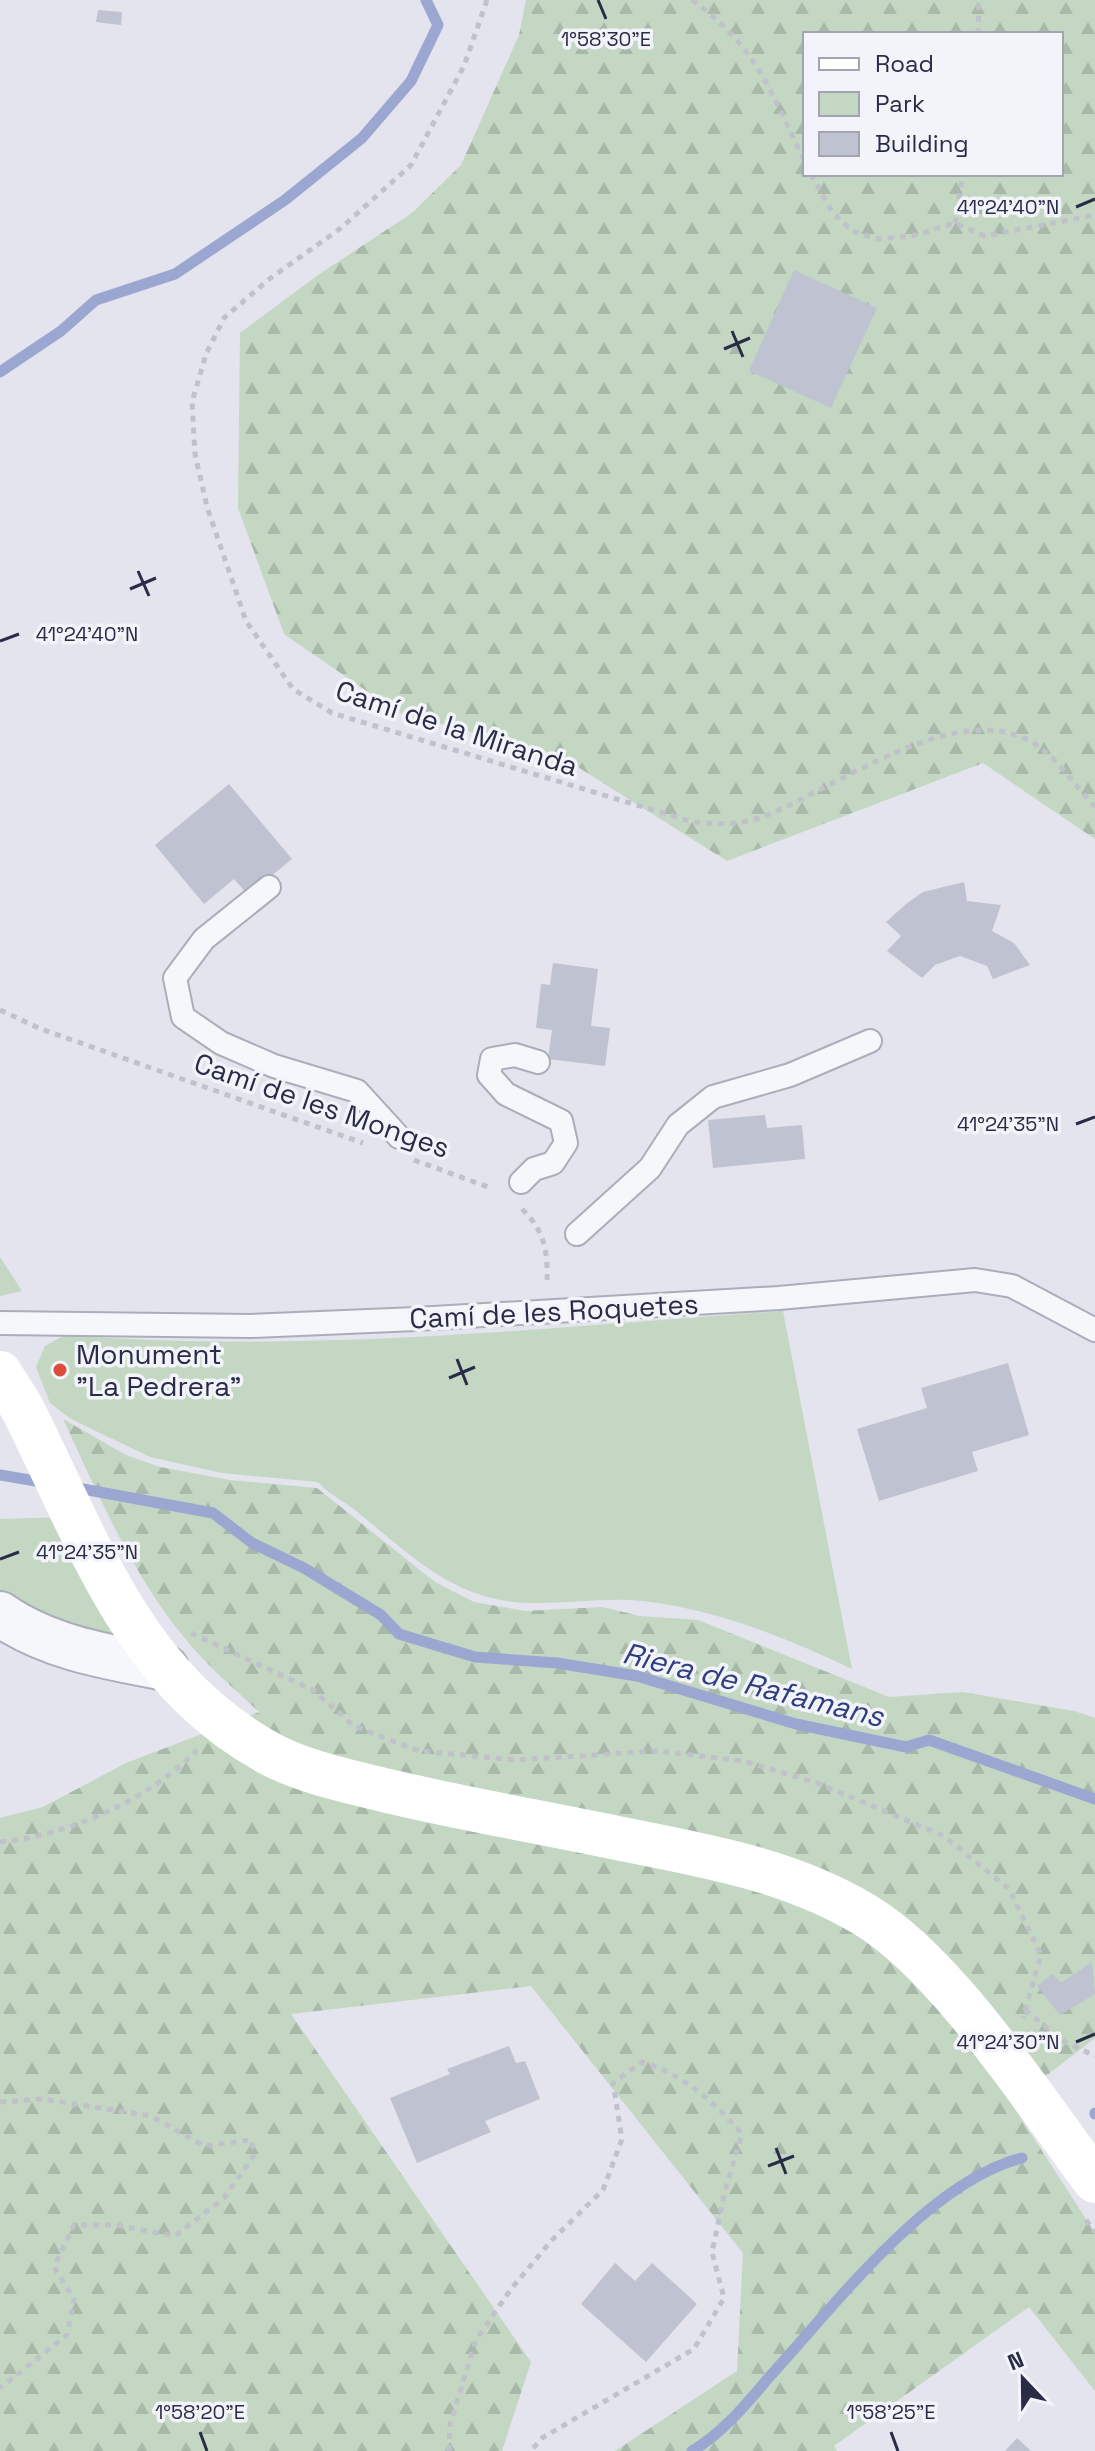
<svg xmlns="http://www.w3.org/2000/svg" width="1095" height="2451" font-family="'Space Grotesk',sans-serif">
  <defs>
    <pattern id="forest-firs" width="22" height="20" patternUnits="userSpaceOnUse" patternTransform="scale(2)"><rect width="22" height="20" fill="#c3d7c3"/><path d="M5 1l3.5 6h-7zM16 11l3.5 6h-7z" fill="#a8b9a9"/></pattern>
  </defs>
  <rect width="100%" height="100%" fill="#e3e4ed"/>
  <g fill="#c3d7c3">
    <polygon points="0,1257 22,1291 0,1296"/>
    <path d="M783 1311 852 1669C787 1638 723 1612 651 1602 610 1596 570 1604 529 1603 456 1601 414 1558 361 1515 347 1502 331 1497 318 1482L222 1473 150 1457 71 1419 50 1403 36 1367 45 1346 65 1335C305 1354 544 1328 783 1311Z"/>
    <polygon points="67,1517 137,1655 0,1602 0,1519"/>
  </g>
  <g fill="url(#forest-firs)" fill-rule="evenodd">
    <path d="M526 0H1095V839L983 763 727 861 562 757 397 712 284 634 238 508 240 333 318 275 412 213 461 165 519 35ZM805 34H1061V174H805Z"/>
    <path d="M63 1419 126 1455 160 1467 230 1480 317 1488 435 1582 474 1602 525 1611 602 1607 640 1616 698 1620 889 1697 963 1692 1074 1711 1095 1718V2038L1011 2103 1095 2233V2391L1029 2307 834 2446 837 2451H615L737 2371 743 2253 531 1986 291 2014 531 2362 502 2451H0V1818L43 1807 126 1763 259 1712C237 1691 213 1671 193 1648 135 1582 100 1498 63 1419Z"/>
  </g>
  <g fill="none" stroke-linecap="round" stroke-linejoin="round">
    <g stroke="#9ba7d0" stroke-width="11">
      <polyline points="0,372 61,331 96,300 175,274 285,200 362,138 411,81 438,25 426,0"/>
      <polyline points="0,1475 47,1483"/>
      <polyline points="72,1487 213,1513 252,1543 304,1568 381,1615 399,1634 475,1657 557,1663 637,1676 796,1724 906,1747 929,1740 1095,1799"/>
      <polyline points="1095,2114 1095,2113"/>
      <path d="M692 2451C723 2433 748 2402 771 2375 836 2304 928 2182 1022 2158"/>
    </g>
  </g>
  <g fill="#bfc2d0">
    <polygon points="98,10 122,12 121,25 96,22"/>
    <polygon points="794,270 877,308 831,408 749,371"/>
    <polygon points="229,784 292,859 248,895 234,879 204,904 155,845"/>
    <polygon points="964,882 967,901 1001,905 992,931 1014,943 1030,965 993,979 987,966 960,956 935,965 922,978 887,951 901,936 886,922 906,904 923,892"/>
    <polygon points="553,963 598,969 591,1026 610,1028 605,1066 548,1059 552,1030 536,1028 541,984 550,985"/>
    <polygon points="765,1115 767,1128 802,1125 805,1159 713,1168 708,1120"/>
    <polygon points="1008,1363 1029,1435 972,1452 978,1471 879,1501 857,1429 927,1408 921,1388"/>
    <polygon points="1092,1962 1095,1994 1060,2015 1037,1986 1053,1974 1061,1983"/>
    <polygon points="509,2046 516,2063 525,2061 540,2099 485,2121 491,2132 417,2163 390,2098 450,2074 447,2069"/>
    <polygon points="615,2263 635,2281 652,2263 697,2304 646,2362 581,2304"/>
    <polygon points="1017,2438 1031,2451 1005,2451"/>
  </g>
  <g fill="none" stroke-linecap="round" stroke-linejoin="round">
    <g stroke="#abadbb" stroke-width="26">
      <g id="service">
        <polyline points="269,887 204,939 175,978 183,1017 221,1043 274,1066 357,1091 399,1137"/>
        <polyline points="521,1182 534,1169 553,1163 566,1143 561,1121 506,1094 489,1075 492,1059 515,1055 538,1062"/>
        <polyline points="577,1234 650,1168 678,1125 713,1097 790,1075 870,1041"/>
        <polyline points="0,1323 251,1326 416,1319 779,1298 975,1280 1012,1286 1095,1330"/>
      </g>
    </g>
    <g stroke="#abadbb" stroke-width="48">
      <path id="minor" d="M0 1614C49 1648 108 1657 166 1668"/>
    </g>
    <g stroke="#c0c2cb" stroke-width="5" stroke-dasharray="6 6" stroke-linecap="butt">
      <path d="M487 0 464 66 411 165 341 228 268 280 224 318 206 354 192 402 195 454 207 507 246 621 293 689 332 713 693 822C716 824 737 825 759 818 832 792 954 697 1032 742 1056 756 1076 787 1095 807"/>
      <path d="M692 0C759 49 770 91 805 162"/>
      <polyline points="978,34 979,0"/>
      <polyline points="811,174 832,212 852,231 878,239 912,236 955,223 985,236 1095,215"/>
      <polyline points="955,223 963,174"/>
      <polyline points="0,1010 41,1029 363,1143"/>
      <polyline points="414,1160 491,1188"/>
      <path d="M522 1209C545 1231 548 1252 547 1283"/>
      <polyline points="191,1633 313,1690 354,1726 419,1751 516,1760 656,1751 744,1761 820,1784 944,1836 1009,1889 1041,1955 1023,2018"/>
      <path d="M0 1842C70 1835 148 1800 197 1750"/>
      <polyline points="1025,2010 1065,2042 1095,2056"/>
      <polyline points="0,2102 43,2099 151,2116 204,2146 251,2140 255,2154 224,2198 175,2236 115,2225 74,2225 54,2267 74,2299 67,2335 0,2388"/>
      <polyline points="1086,2220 1095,2232"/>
      <path d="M449 2451 450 2424 476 2340 511 2289 552 2240 603 2190 622 2139 613 2083 642 2062C686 2076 712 2100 742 2134L726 2187 712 2252 724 2298 694 2349 542 2438 531 2451"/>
    </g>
    <use href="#service" stroke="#f6f7fa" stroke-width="22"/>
    <use href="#minor" stroke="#f6f7fa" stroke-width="44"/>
    <path stroke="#fff" stroke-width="44" d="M0 1373 22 1408C57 1477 92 1564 135 1627 170 1680 217 1726 274 1756 308 1773 351 1782 388 1791 464 1809 541 1822 617 1838 702 1855 789 1869 865 1915 948 1965 1035 2102 1095 2181"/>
  </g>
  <path fill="none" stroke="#282c47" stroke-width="3" d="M598 0 606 19M1076 207 1095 199M732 331 743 357M724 349 750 338M138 571 149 596M130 589 156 578M0 641 19 634M1076 1124 1095 1117M457 1359 467 1385M449 1378 475 1367M0 1559 19 1552M1076 2042 1095 2034M776 2148 786 2174M768 2166 794 2156M200 2432 207 2451M891 2432 898 2451"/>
  <circle fill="#dd4c3c" stroke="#f3f4f9" stroke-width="3" cx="60" cy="1370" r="8"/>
  <g text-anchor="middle" stroke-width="7" stroke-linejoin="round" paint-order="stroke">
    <g font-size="28" fill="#282c47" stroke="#f3f4f9">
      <text transform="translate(457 728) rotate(18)" y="10">Camí de la Miranda</text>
      <text transform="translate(322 1105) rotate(19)" y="10">Camí de les Monges</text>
      <text transform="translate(554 1311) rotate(-3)" y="10">Camí de les Roquetes</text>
    </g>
    <g font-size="28" fill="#282c47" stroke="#f3f4f9" text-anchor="start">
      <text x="76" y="1364">Monument<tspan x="76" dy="32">"La Pedrera"</tspan></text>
    </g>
    <g font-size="30" font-style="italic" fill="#2e3e80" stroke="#f3f4f9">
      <text transform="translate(753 1685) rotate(14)" y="10">Riera de Rafamans</text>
    </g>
  </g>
  <g font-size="20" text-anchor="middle" fill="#282c47" stroke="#f3f4f9" stroke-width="7" stroke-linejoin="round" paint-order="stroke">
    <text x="606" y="46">1°58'30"E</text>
    <text x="1008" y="214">41°24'40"N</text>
    <text x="87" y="641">41°24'40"N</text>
    <text x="1008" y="1131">41°24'35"N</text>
    <text x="87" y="1559">41°24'35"N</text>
    <text x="1008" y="2049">41°24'30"N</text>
    <text x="200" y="2419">1°58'20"E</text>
    <text x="891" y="2419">1°58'25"E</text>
  </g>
  <rect x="803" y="32" width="260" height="144" fill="#f3f4f9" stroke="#a2a4b2" stroke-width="2"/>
  <rect x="819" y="58" width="40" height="12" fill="#ffffff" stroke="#a2a4b2" stroke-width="2"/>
  <text x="875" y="72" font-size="24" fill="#282c47">Road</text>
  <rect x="819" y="92" width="40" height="24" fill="#c3d7c3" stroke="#a2a4b2" stroke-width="2"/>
  <text x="875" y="112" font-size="24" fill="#282c47">Park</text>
  <rect x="819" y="132" width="40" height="24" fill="#bfc2d0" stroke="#a2a4b2" stroke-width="2"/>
  <text x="875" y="152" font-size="24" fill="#282c47">Building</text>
  <g transform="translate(1023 2379) rotate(338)" stroke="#f3f4f9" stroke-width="6" paint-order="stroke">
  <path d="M0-6L14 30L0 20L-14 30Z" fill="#282c47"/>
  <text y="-12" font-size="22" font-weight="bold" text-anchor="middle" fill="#282c47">N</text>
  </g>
</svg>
